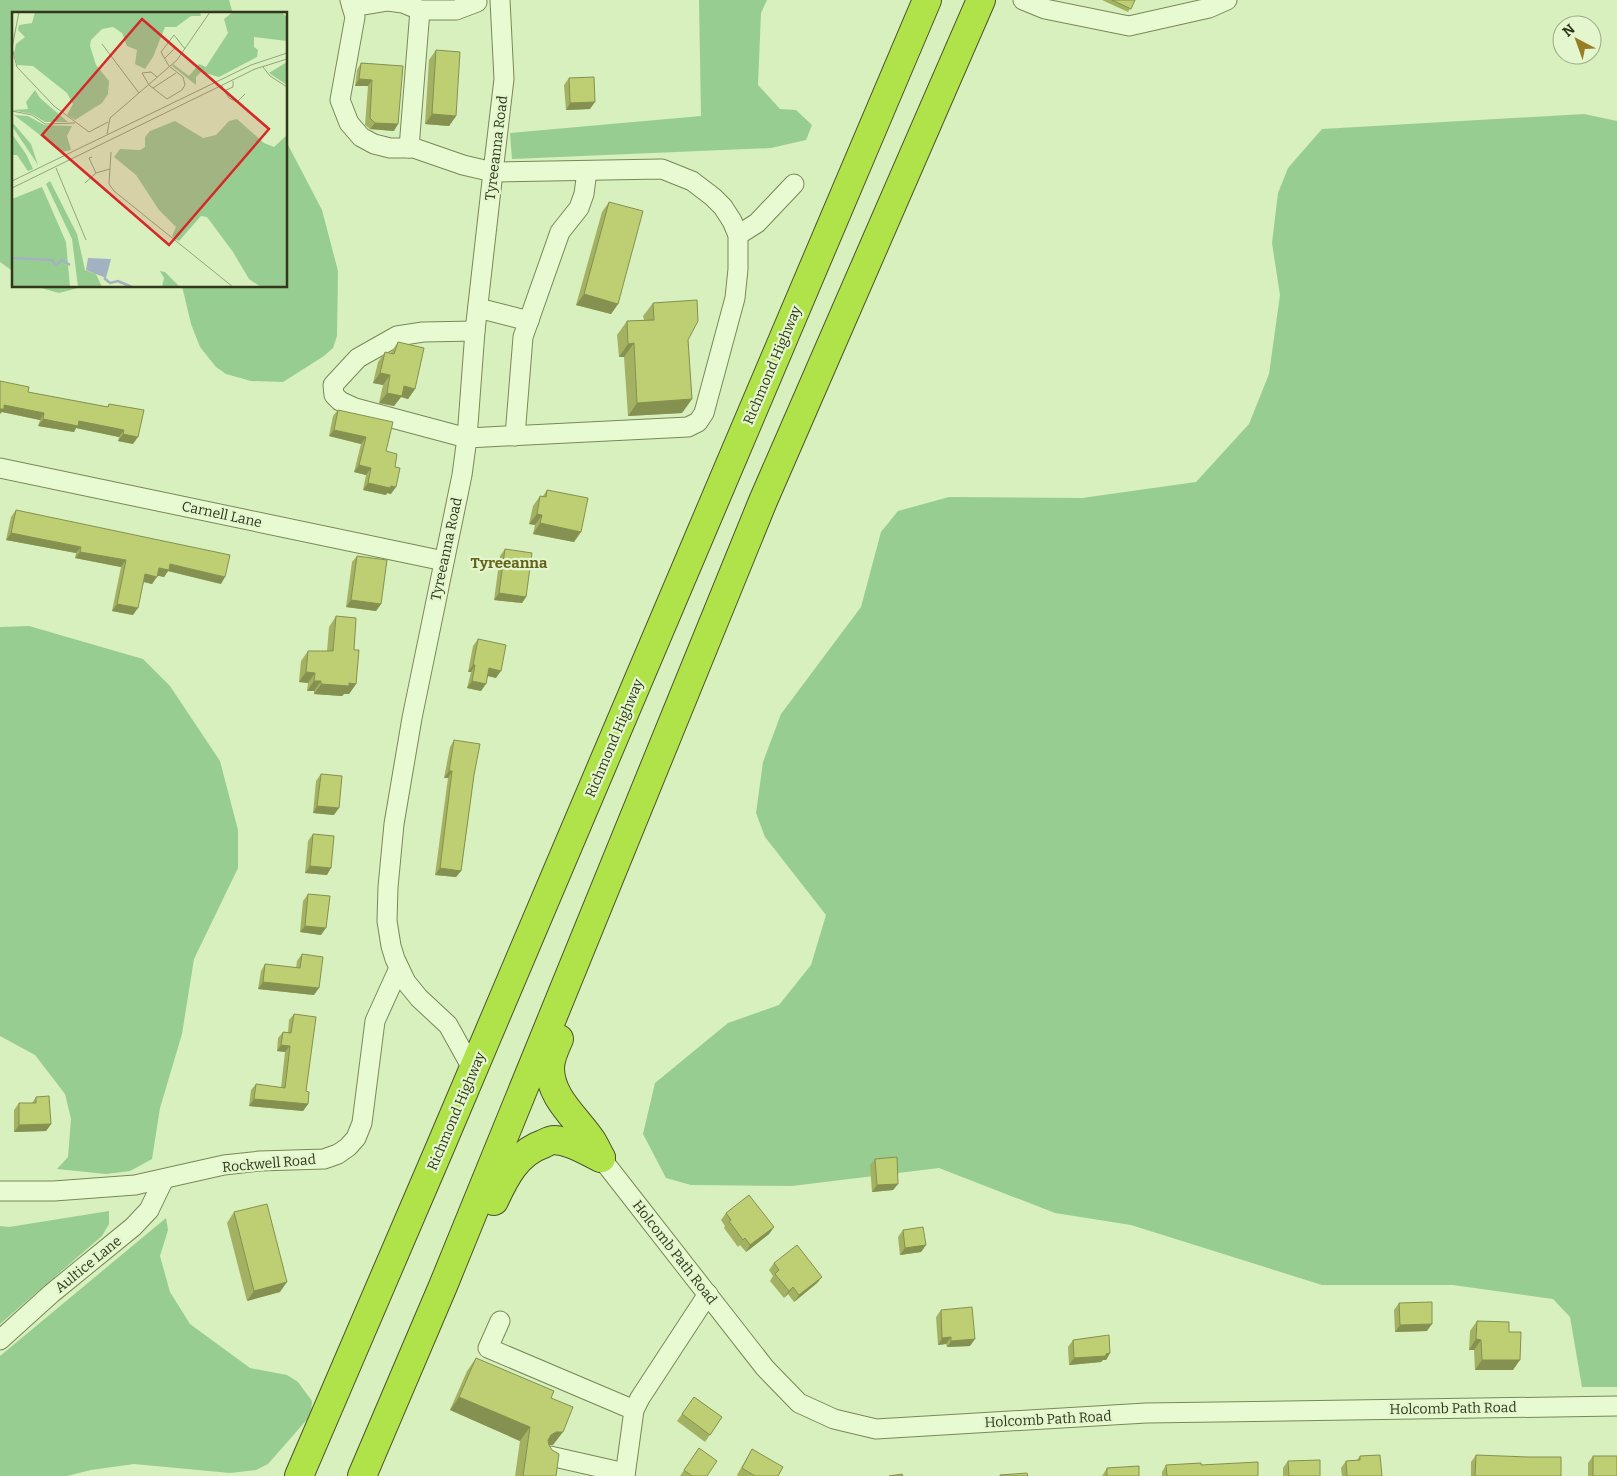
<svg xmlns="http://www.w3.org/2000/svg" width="1617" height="1476" font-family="Bitter,serif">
  <rect width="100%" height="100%" fill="#d8efbe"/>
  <g fill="#98cd92">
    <polygon points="0,0 229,0 233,14 14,14 14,272 0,262"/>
    <polygon points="699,0 767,0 761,13 758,85 780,109 796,110 812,125 806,140 771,148 512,159 510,133 701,116"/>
    <polygon points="1584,114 1617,121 1617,1387 1582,1387 1570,1317 1553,1299 1453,1285 1322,1285 1131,1225 1055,1213 939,1168 792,1186 691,1185 666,1178 643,1134 655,1083 728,1023 779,1005 811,965 826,915 765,837 756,813 763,762 781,714 861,607 881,532 898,511 949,497 1082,498 1196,482 1249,424 1269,374 1280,295 1272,243 1278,193 1288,168 1322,129"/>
    <polygon points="286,141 322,210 338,271 337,336 333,348 324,356 283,382 251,381 226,374 216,367 200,347 191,324 182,286 286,286"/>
    <polygon points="34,286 85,286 59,293"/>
    <polygon points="29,626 143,659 170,686 220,761 238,830 238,868 194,959 182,1034 160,1108 152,1159 130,1171 106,1174 57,1169 68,1157 71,1119 65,1094 35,1055 0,1036 0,627"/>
    <polygon points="109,1211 109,1224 102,1236 0,1324 0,1226 9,1227"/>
    <polygon points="166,1218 168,1230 160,1256 170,1292 190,1324 250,1368 287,1375 298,1382 312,1401 311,1415 268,1464 256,1470 230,1473 134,1464 91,1470 67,1476 0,1476 0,1356"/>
  </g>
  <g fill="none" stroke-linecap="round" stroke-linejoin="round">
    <g stroke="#798856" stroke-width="21">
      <g id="minor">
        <polyline points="350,0 355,17 340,100 349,123 361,137 374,144 390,148 414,148 463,165 493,172 662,169 692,181 713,197 723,207 732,221 738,235 738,269 735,298 704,413 698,422 688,427 467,438 355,408 340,401 334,395 333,385 358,358 397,336 423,332 475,331"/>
        <polyline points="1023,0 1045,9 1129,26 1209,8 1227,0"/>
        <polyline points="352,7 388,1 403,3 420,10 456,10 477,2"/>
        <polyline points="409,148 420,10"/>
        <polyline points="738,235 757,223 794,184"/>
        <polyline points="478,308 529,321"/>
        <polyline points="515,436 523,337 560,232 579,208 584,194 587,171"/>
        <polyline points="0,468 444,561"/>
        <polyline points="473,1070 448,1025 419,998 406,982 395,959 391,946 387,921 388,887 394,824 412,718 462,475 467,438 475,331 493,172 504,79 500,0"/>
        <polyline points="601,1158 765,1368 799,1403 834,1419 876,1429 1146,1413 1617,1406"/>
        <polyline points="0,1191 54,1191 135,1185 224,1165 260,1161 324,1159 338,1154 348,1147 356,1138 362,1123 375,1021 399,968"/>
        <polyline points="500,1321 488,1348 634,1410"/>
        <polyline points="0,1340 52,1293 133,1227 149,1210 164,1179"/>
        <polyline points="550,1456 625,1473"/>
        <polyline points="625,1476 634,1410 640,1398 708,1294"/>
      </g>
    </g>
    <g stroke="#4b552b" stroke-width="30">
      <g id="highway">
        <path d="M559 1039C555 1048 550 1058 550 1068 550 1098 577 1118 592 1141 595 1146 598 1152 601 1158"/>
        <path d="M494 1201C505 1177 517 1153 543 1144 547 1142 550 1140 554 1140 571 1141 586 1151 601 1158"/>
        <polyline points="299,1476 439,1150 927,0"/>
        <polyline points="362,1476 443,1286 763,501 981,0"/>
      </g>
    </g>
    <use href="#minor" stroke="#e7fad1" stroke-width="19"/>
    <use href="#highway" stroke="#b0e34a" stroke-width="28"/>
  </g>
  <g fill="#a3b262">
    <polygon points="1102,0 1135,0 1128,12"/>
    <polygon points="436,50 456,116 449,126 425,124 429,60"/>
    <polygon points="361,63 403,66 394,131 370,129 365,125 368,86 355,86 357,70"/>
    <polygon points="569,78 590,109 566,110 564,85"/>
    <polygon points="609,202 618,304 611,314 576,305 602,212"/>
    <polygon points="653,303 688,340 692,399 682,413 628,416 624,357 619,357 617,335 627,321 644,320 643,316"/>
    <polygon points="398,342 415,389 408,399 401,397 394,406 379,403 383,385 373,383 378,362 385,352 390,354"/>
    <polygon points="0,381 28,392 107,407 109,404 133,444 118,441 119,437 76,428 74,432 38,426 40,420 2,412"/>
    <polygon points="338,410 386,451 391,494 387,493 386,495 363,490 366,475 354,472 361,444 329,436 333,416"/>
    <polygon points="547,490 574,542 533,534 535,525 529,524 533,506 540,496 543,496"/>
    <polygon points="16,510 221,584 168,571 164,577 157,575 152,584 144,582 133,615 112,611 121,567 75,558 76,553 6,540 11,517"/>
    <polygon points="505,549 526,597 522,603 494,600 500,556"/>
    <polygon points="357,556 381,604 376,611 346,607 352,562"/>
    <polygon points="336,616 354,650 356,684 349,694 344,694 342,696 314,694 314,691 307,691 308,683 299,682 301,661 308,651 327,651 329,627"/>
    <polygon points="478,639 496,678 488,676 481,691 467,688 471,672 468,672 473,646"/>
    <polygon points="454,740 474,775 461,871 456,877 435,875 448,778 444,778 450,747"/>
    <polygon points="321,774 334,815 313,813 316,781"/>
    <polygon points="313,834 327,875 305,873 308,841"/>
    <polygon points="308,894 321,935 300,932 303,901"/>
    <polygon points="302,954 314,995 258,989 261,971 265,964 296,968 297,961"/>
    <polygon points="294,1014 308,1104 303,1111 249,1106 251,1090 256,1084 281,1088 285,1052 277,1051 278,1038 283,1032 288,1032 289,1020"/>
    <polygon points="36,1097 51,1124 46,1131 14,1132 14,1110 19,1103 32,1103"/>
    <polygon points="875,1159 898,1184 893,1190 872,1192 870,1165"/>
    <polygon points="234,1212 280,1292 247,1301 227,1223"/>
    <polygon points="726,1213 774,1227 769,1234 746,1252 740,1245 738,1247 724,1228 725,1226 721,1220"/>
    <polygon points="903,1230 926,1245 921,1252 900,1255 898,1237"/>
    <polygon points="774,1263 822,1277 817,1283 794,1302 788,1294 784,1298 770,1281 773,1276 769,1270"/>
    <polygon points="1399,1303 1427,1331 1395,1332 1394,1310"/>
    <polygon points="941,1310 970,1346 947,1347 946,1344 938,1345 936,1317"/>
    <polygon points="1477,1321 1509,1332 1513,1370 1475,1370 1474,1350 1469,1350 1470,1331"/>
    <polygon points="1073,1340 1110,1353 1106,1360 1103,1360 1101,1362 1069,1365 1068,1347"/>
    <polygon points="476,1358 551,1398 553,1445 549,1445 556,1476 515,1476 520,1441 450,1410 467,1371"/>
    <polygon points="694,1397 722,1417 705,1442 677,1421"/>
    <polygon points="699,1448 707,1476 680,1476"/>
    <polygon points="752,1449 778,1476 738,1476 737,1475"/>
    <polygon points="1476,1455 1561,1476 1471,1476 1471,1462"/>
    <polygon points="1360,1456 1382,1476 1342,1476 1341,1468 1346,1461 1357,1460"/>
    <polygon points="1593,1456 1617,1476 1588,1476 1588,1463"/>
    <polygon points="1288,1461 1320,1476 1283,1476 1283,1468"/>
    <polygon points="1166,1465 1201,1465 1258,1476 1162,1476 1162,1472"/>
    <polygon points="1107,1468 1139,1476 1102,1476"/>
  </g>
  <g fill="#849150">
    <polygon points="359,79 372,80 368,86 355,86"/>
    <polygon points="595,102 590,109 566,110 570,103"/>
    <polygon points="432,114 456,116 449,126 425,124"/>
    <polygon points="375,123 398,124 394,131 370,129"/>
    <polygon points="584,294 618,304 611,314 576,305"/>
    <polygon points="634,343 624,357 619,357 628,344"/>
    <polygon points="380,373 390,375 383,385 373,383"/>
    <polygon points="404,386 415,389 408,399 401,397 394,406 379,403 387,393"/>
    <polygon points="692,399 682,413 628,416 637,403"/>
    <polygon points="4,405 44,413 40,420 2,412 0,414 0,409"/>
    <polygon points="43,419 79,421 124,430 119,437 76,428 74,432 38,426"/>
    <polygon points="334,430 366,437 361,444 329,436"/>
    <polygon points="123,434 138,437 133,444 118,441"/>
    <polygon points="359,465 371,468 366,475 354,472"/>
    <polygon points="368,483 391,486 396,487 391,494 387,493 386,495 363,490"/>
    <polygon points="537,514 542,515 535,525 529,524"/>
    <polygon points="540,523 581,532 574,542 533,534"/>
    <polygon points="11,533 81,547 76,553 6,540"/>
    <polygon points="80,552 126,560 121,567 75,558"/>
    <polygon points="170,564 225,577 221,584 168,571 164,577 154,575 159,568"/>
    <polygon points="145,574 157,577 152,584 140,581"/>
    <polygon points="499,593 526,597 522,603 494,600"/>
    <polygon points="351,600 381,604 376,611 346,607"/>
    <polygon points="117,604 138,608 133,615 112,611"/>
    <polygon points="473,665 475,665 471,672 468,672"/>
    <polygon points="489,668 501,671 496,678 484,675"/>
    <polygon points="306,672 315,673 308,683 299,682"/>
    <polygon points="314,681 321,681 314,691 307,691"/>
    <polygon points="472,681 486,684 481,691 467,688"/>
    <polygon points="349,683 356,684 349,694 344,694 342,696 314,694 321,684"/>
    <polygon points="449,771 452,771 448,778 444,778"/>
    <polygon points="317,806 339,808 334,815 313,813"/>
    <polygon points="310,866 331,868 327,875 305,873"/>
    <polygon points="440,868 461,871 456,877 435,875"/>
    <polygon points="305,926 326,928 321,935 300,932"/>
    <polygon points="263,982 319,988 314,995 258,989"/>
    <polygon points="281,1045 290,1046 285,1052 277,1051"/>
    <polygon points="254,1099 308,1104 303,1111 249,1106"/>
    <polygon points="51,1124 46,1131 14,1132 19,1125"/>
    <polygon points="898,1184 893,1190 872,1192 877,1185"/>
    <polygon points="774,1227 769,1234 746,1252 750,1245"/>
    <polygon points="926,1245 921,1252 900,1255 905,1248"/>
    <polygon points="822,1277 817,1283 794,1302 799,1295"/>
    <polygon points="287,1282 280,1292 247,1301 254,1291"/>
    <polygon points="793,1287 788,1294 784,1298 789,1291"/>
    <polygon points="1432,1324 1427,1331 1395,1332 1400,1325"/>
    <polygon points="951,1337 946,1344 938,1345 942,1338"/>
    <polygon points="975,1339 970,1346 947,1347 951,1341"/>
    <polygon points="1476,1339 1481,1340 1474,1350 1469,1350"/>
    <polygon points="1110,1353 1106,1360 1103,1360 1101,1362 1069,1365 1074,1358"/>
    <polygon points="1482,1360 1520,1360 1513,1370 1475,1370"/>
    <polygon points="459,1397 530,1427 520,1441 450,1410"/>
    <polygon points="556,1432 563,1432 553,1445 546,1445 551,1435"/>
  </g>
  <g fill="#bdcf72" stroke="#849150">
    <polygon points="1112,0 1135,0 1131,9"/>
    <polygon points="436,50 460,52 456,116 432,114"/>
    <polygon points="361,63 403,66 398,124 375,123 370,118 372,80 359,79"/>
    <polygon points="594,77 595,102 570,103 569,78"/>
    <polygon points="609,202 643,211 618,304 584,294"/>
    <polygon points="697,300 698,321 688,340 692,399 637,403 634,343 628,344 627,321 654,320 653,303"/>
    <polygon points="398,342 424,348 415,389 404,386 402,396 387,393 390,375 380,373 385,352 394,354"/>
    <polygon points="0,381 29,387 28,392 108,407 109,404 144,410 138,437 123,434 124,430 79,421 78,426 43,419 44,413 4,405 4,409 0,409"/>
    <polygon points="338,410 393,422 386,451 397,454 395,467 400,468 396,487 391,486 390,488 368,483 371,468 359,465 366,437 334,430"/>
    <polygon points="547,490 588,498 581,532 540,523 542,515 537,514 540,496 546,497"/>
    <polygon points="16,510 230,555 225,577 170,564 169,570 159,568 157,577 145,574 138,608 117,604 126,560 80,552 81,547 11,533"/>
    <polygon points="505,549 532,553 526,597 499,593"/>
    <polygon points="357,556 387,560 381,604 351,600"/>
    <polygon points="336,616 356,618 354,650 359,650 356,684 349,683 349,686 321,684 321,681 314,681 315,673 306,672 308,651 333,651"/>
    <polygon points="478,639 506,645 501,671 489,668 486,684 472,681 475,665 473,665"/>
    <polygon points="454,740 480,744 474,775 461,871 440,868 452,771 449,771"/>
    <polygon points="321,774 342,776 339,808 317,806"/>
    <polygon points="313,834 334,836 331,868 310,866"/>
    <polygon points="308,894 330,896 326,928 305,926"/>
    <polygon points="302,954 323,957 319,988 263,982 265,964 300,968"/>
    <polygon points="294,1014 316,1017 306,1091 309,1092 308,1104 254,1099 256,1084 285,1088 290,1046 281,1045 283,1032 291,1033"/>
    <polygon points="49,1096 51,1124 19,1125 19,1103 36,1103 36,1097"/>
    <polygon points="897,1157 898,1184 877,1185 875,1159"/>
    <polygon points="749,1195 774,1227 750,1245 745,1238 743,1240 729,1221 731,1220 726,1213"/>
    <polygon points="267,1204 287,1282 254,1291 234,1212"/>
    <polygon points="923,1227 926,1245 905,1248 903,1230"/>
    <polygon points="797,1245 822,1277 799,1295 793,1287 789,1291 775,1274 779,1270 774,1263"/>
    <polygon points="1432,1302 1432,1324 1400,1325 1399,1303"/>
    <polygon points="972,1307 975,1339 951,1341 951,1337 942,1338 941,1310"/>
    <polygon points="1477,1321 1509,1322 1509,1332 1521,1332 1520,1360 1482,1360 1481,1340 1476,1339"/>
    <polygon points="1109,1335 1110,1353 1106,1354 1106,1356 1074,1358 1073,1340"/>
    <polygon points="476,1358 554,1391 551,1398 573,1407 563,1432 556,1432 551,1435 548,1440 549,1445 552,1450 559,1454 556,1476 523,1476 530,1427 459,1397"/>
    <polygon points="694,1397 722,1417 710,1435 682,1414"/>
    <polygon points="699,1448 717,1461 707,1476 692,1476 684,1470"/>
    <polygon points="752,1449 783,1467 778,1476 755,1476 742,1468"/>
    <polygon points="1380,1455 1382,1476 1347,1476 1346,1461 1360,1460 1360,1456"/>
    <polygon points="1476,1455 1528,1457 1561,1457 1561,1476 1475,1476"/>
    <rect x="1593" y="1456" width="24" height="20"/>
    <polygon points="1320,1460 1320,1476 1289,1476 1288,1461"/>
    <polygon points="1258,1462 1258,1476 1167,1476 1166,1465 1201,1463 1201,1465"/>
    <polygon points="1139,1466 1139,1476 1107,1476 1107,1468"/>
    <polygon points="1027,1473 1028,1476 1000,1476 1000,1475"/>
    <polygon points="902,1474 903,1476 889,1476"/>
  </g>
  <g text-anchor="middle" stroke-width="4.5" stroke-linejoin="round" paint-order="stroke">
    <g font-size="14" fill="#30371b" stroke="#e3f6ce">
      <text transform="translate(496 148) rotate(-83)" y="5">Tyreeanna Road</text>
      <text transform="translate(772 365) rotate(-67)" y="5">Richmond Highway</text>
      <text transform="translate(222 514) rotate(12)" y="5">Carnell Lane</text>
      <text transform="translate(446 549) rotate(-78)" y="5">Tyreeanna Road</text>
      <text transform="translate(614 738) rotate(-67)" y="5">Richmond Highway</text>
      <text transform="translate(456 1111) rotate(-67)" y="5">Richmond Highway</text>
      <text transform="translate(269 1163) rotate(-5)" y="5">Rockwell Road</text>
      <text transform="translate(675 1252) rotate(52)" y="5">Holcomb Path Road</text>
      <text transform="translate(88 1264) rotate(-39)" y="5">Aultice Lane</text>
      <text transform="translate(1453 1408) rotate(-1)" y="5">Holcomb Path Road</text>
      <text transform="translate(1048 1419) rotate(-3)" y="5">Holcomb Path Road</text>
    </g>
    <g font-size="15" font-weight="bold" fill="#656319" stroke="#e3f6ce">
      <text x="509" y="568">Tyreeanna</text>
    </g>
  </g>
  <g transform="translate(12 12)">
    <rect width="275" height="275" fill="#d8efbe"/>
    <path d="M23 0H188L189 4H179L164 15H153L141 45 133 57 123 52 125 38 115 34 110 21 101 15 90 17 79 28 78 34 84 53 97 69 96 82 90 91 63 108 55 103 61 92 55 81 21 54 5 53 2 41 4 32 13 25 6 18 7 13 20 11ZM221 0H270L275 6V29L242 25V35L246 38 245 45 207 65 189 60 184 65V73L160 54 161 52 177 64 187 52 194 55 216 21 212 7ZM275 50V73L257 61ZM23 78 28 86 56 110H33L20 102 0 98 16 97 14 90ZM2 103 16 104 32 113 60 114 55 124 59 138 50 140ZM225 107 252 131 262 135 275 123V275H249L237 267 221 240 195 205 189 204 167 229 163 227 160 224 164 215 147 198 124 163 102 145 108 137 128 138 133 135V125L138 119 163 109 191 126 204 123 217 109ZM0 110 19 132 26 153 0 114ZM0 122 14 142 21 157 16 159 5 143H0ZM38 169 65 222 73 258 84 262 90 275H66L60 227 34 172ZM30 175 54 230 58 275H0V187ZM148 259 153 260 168 275H150L152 266Z" fill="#98cd92"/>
    <path d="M76 246 99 247 94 266 74 258Z" fill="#a2b2c0"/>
    <path fill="none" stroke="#a2b2c0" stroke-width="2.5" d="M0 246 40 248 44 253 50 248 58 253M92 266 98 271 106 269 120 275"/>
    <path fill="none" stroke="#95a57d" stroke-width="1" d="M7 0 0 36 5 55 42 94 77 120 96 110M90 32 127 81M152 47 163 36M251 55 258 64 275 75M145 65 139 60 130 61 137 73 155 87 170 78 173 73 171 65 157 54 149 40 162 23 173 37M209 73 217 86 225 90 233 82M141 76 164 61M212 79 221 75V69M0 99 20 103 33 112 63 111M95 122 98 106 165 48 198 0M99 140 97 172 102 179 221 275M80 145 77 146 84 161M44 156 74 228M0 169 239 53 275 41M73 171 84 161 98 157M0 176 243 57 275 47"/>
    <path fill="#d62828" fill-opacity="0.15" stroke="#d62828" stroke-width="2.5" d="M130 7 257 117 157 233 30 123Z"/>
    <rect width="275" height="275" fill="none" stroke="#30371b" stroke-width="2.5"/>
  </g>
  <g transform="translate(1577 40) rotate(319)"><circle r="24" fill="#e3f6ce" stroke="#9baa86"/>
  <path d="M0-4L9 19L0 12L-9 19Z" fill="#997d24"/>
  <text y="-8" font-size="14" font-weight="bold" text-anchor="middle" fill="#30371b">N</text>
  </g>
</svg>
